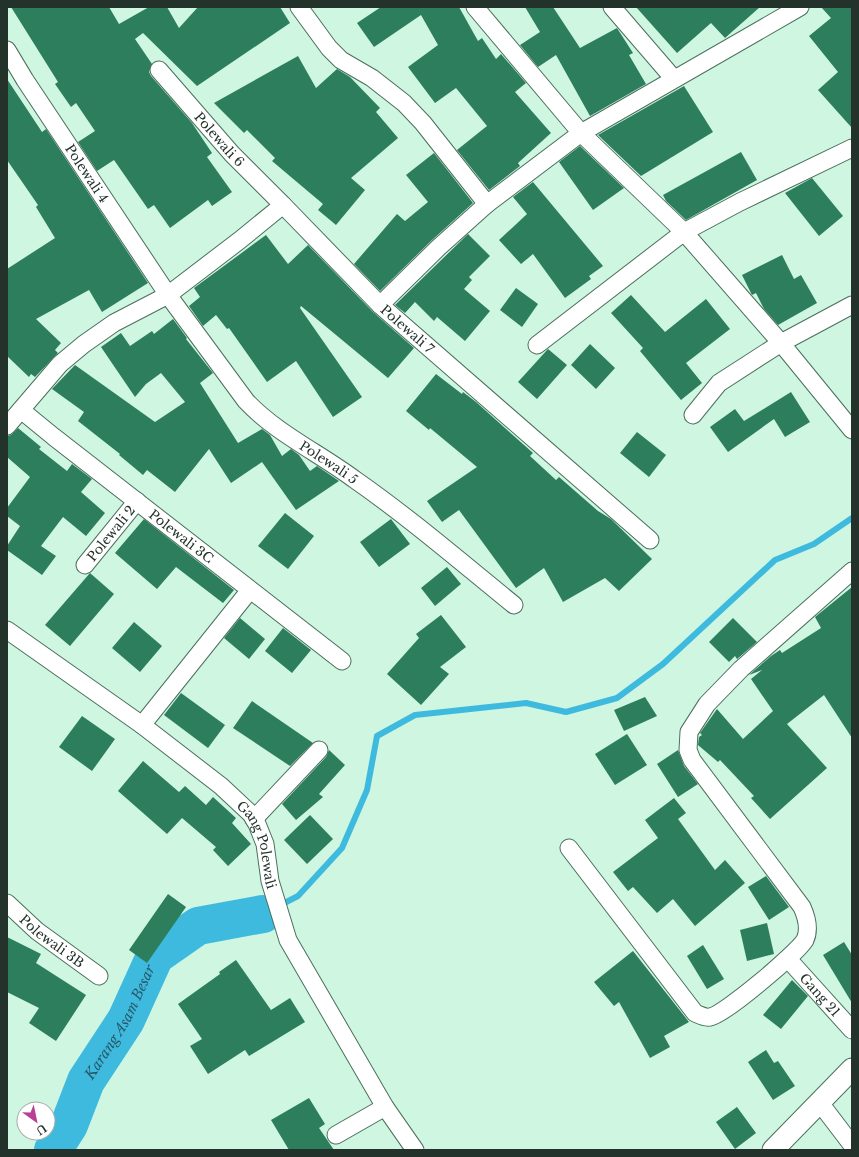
<svg xmlns="http://www.w3.org/2000/svg" width="859" height="1157" font-family="'Libre Baskerville',serif">
  <rect width="100%" height="100%" fill="#cef6e1"/>
  <g fill="none" stroke-linecap="round" stroke-linejoin="round">
    <polyline stroke="#3fbadf" stroke-width="6" points="263,914 298,896 342,848 367,790 377,736 415,715 526,703 566,712 617,698 663,664 775,560 814,544 852,518"/>
    <path stroke="#3fbadf" stroke-width="38" id="s1" d="M53 1150 69 1125 86 1081 126 1020 155 956 198 926 263 914"/>
  </g>
  <g fill="#2d7e5c">
    <polygon points="11,7 109,7 119,24 149,7 167,7 179,28 198,7 280,7 290,23 197,86 143,33 135,39 152,64 149,72 151,76 192,123 212,153 207,157 232,192 212,206 208,200 170,228 154,205 148,209 114,160 97,171 78,142 95,131 76,103 71,107 55,84 58,82"/>
    <polygon points="381,7 459,7 478,41 482,38 496,59 501,54 526,83 515,92 551,133 518,163 520,166 489,190 457,150 487,126 456,88 435,103 408,67 438,45 421,15 374,47 357,23"/>
    <polygon points="525,7 553,7 580,48 617,28 633,53 629,55 646,84 590,116 556,55 538,67 520,45 540,32"/>
    <polygon points="636,7 760,7 725,38 711,23 677,53"/>
    <polygon points="821,7 852,7 852,128 818,90 838,72 809,36 831,18"/>
    <polygon points="298,56 316,88 337,69 350,77 380,108 376,112 398,138 351,178 365,190 336,225 318,210 323,204 272,161 275,158 247,130 244,133 214,103"/>
    <polygon points="7,79 42,132 46,129 148,283 102,312 89,290 36,319 61,343 55,350 58,353 35,377 31,374 29,377 7,356 7,269 55,238 36,207 38,205 7,160"/>
    <polygon points="684,86 713,132 641,176 598,135"/>
    <polygon points="580,146 624,188 593,210 559,162"/>
    <polygon points="741,152 757,180 686,220 666,201 663,195"/>
    <polygon points="434,153 473,203 432,240 380,291 354,264 397,214 405,221 428,202 406,175"/>
    <polygon points="812,178 843,216 819,236 785,193"/>
    <polygon points="533,182 603,266 589,276 591,279 565,298 533,254 521,264 499,240 527,214 513,197"/>
    <polygon points="468,234 490,256 469,277 472,280 464,289 490,311 465,341 437,317 434,321 415,302 405,313 395,305"/>
    <polygon points="266,235 288,264 308,245 373,312 414,348 388,378 301,306 300,308 362,397 333,417 296,361 267,382 229,328 227,329 216,315 203,326 189,306 200,297 194,288"/>
    <polygon points="782,255 794,279 801,275 817,303 778,325 764,309 756,293 752,295 742,275"/>
    <polygon points="516,288 538,304 522,327 500,310"/>
    <polygon points="631,295 665,332 706,299 730,329 686,363 702,383 681,400 640,351 643,348 611,313"/>
    <polygon points="173,319 187,338 186,339 213,373 200,383 238,443 262,429 270,435 282,456 291,449 299,455 310,471 317,466 339,481 296,510 262,462 231,483 209,449 175,492 147,470 143,475 119,455 120,454 78,421 84,412 52,389 75,365 155,422 185,402 161,373 146,384 135,397 101,347 121,333 130,346 152,331 154,334"/>
    <polygon points="590,344 615,368 596,389 571,365"/>
    <polygon points="548,349 567,365 537,399 518,382"/>
    <polygon points="436,374 462,394 463,392 476,402 533,453 530,456 556,480 559,477 598,511 611,519 652,559 619,591 605,578 563,602 544,568 516,588 459,510 442,522 427,501 477,467 430,428 429,430 406,411"/>
    <polygon points="791,392 810,422 785,437 774,419 728,452 710,427 735,409 744,421"/>
    <polygon points="18,428 41,447 39,449 67,471 72,464 92,479 81,492 105,513 86,536 63,517 41,546 56,556 42,575 7,550 7,546 20,526 7,516 7,508 30,477 7,457 7,436 11,435"/>
    <polygon points="637,432 666,455 649,477 620,453"/>
    <polygon points="285,513 314,536 288,569 258,546"/>
    <polygon points="144,519 234,590 223,603 176,567 157,589 115,553"/>
    <polygon points="391,519 410,544 379,567 360,542"/>
    <polygon points="447,567 461,584 435,606 421,588"/>
    <polygon points="90,573 114,594 70,646 45,625"/>
    <polygon points="852,587 852,738 824,695 787,724 827,768 770,819 751,798 754,796 720,760 718,762 698,745 699,737 702,735 700,733 717,709 743,739 773,711 751,679 762,670 749,675 771,656 780,650 782,653 821,628 815,617"/>
    <polygon points="441,615 466,647 440,667 449,674 421,705 387,674 419,638 416,634"/>
    <polygon points="240,618 265,639 249,659 224,638"/>
    <polygon points="733,618 757,642 737,659 735,656 729,662 709,642"/>
    <polygon points="134,622 162,646 140,672 112,648"/>
    <polygon points="283,628 311,650 292,673 265,651"/>
    <polygon points="181,693 225,725 208,748 164,715"/>
    <polygon points="645,697 657,716 624,731 614,710"/>
    <polygon points="252,701 313,743 290,766 233,728"/>
    <polygon points="82,716 115,739 92,771 59,747"/>
    <polygon points="627,734 647,765 615,785 595,754"/>
    <polygon points="329,750 345,765 319,794 323,797 296,820 282,804 326,757"/>
    <polygon points="678,750 684,766 698,784 678,797 657,764"/>
    <polygon points="143,761 179,792 185,786 206,805 213,797 236,818 232,823 251,844 228,866 213,850 216,847 182,818 167,834 118,791"/>
    <polygon points="674,798 686,813 678,819 715,870 725,860 745,883 695,926 673,899 657,913 633,887 628,891 613,872 658,838 645,820"/>
    <polygon points="310,815 333,839 307,864 284,840"/>
    <polygon points="766,876 789,907 769,920 748,887"/>
    <polygon points="168,894 186,907 147,963 129,950"/>
    <polygon points="767,923 774,954 747,961 740,930"/>
    <polygon points="7,937 41,954 36,963 86,995 56,1041 29,1023 39,1008 7,992"/>
    <polygon points="844,942 852,955 852,1003 823,955"/>
    <polygon points="703,945 724,979 707,989 687,956"/>
    <polygon points="633,951 689,1022 664,1036 670,1047 650,1058 619,1002 614,1006 594,982"/>
    <polygon points="236,960 271,1010 290,998 305,1022 249,1056 245,1050 208,1074 190,1046 202,1039 178,1004 220,974 219,972"/>
    <polygon points="792,980 808,996 781,1029 763,1015"/>
    <polygon points="766,1050 774,1063 778,1061 795,1086 773,1100 748,1062"/>
    <polygon points="309,1098 325,1124 319,1128 334,1150 289,1150 271,1120"/>
    <polygon points="737,1107 756,1133 735,1149 716,1122"/>
  </g>
  <g fill="none" stroke-linecap="round" stroke-linejoin="round">
    <g stroke="#4b6f5d" stroke-width="19">
      <g id="minor">
        <polyline points="299,7 329,48 341,60 372,78 404,103 423,123 487,204"/>
        <polyline points="475,7 581,133 684,232 781,343 852,430"/>
        <polyline points="612,7 674,79"/>
        <path id="s2" d="M7 50 25 80 168 295 246 401C276 433 319 453 354 479 410 518 461 562 514 605"/>
        <path id="s3" d="M159 70 232 154 283 205"/>
        <polyline points="380,305 439,247 487,204 581,133 800,7"/>
        <polyline points="537,345 684,232 740,202 852,148"/>
        <path id="s4" d="M21 410 54 437 342 661"/>
        <polyline points="693,415 719,383 781,343 852,305"/>
        <path id="s5" d="M7 426 60 364 84 344 114 323 168 295 240 240 283 205 380 305 650 540"/>
        <path id="s6" d="M85 565 137 501"/>
        <path id="s7" d="M7 630 142 725 221 786 251 814 257 824 265 844 270 881 288 940 385 1107 415 1150"/>
        <polyline points="142,725 250,590"/>
        <polyline points="254,819 319,750"/>
        <path d="M569 848 695 1013C700 1015 704 1018 710 1017 724 1015 797 953 805 940 810 929 807 918 802 907L692 760 688 750 689 732 707 704 741 669 852 571"/>
        <path id="s8" d="M7 903 37 931 99 976"/>
        <path id="s9" d="M788 959 852 1030"/>
        <polyline points="820,1103 852,1145"/>
        <polyline points="336,1135 385,1107"/>
      </g>
    </g>
    <g stroke="#4b6f5d" stroke-width="23">
      <polyline id="tertiary" points="773,1150 852,1069"/>
    </g>
    <use href="#minor" stroke="#fff" stroke-width="17"/>
    <use href="#tertiary" stroke="#fff" stroke-width="21"/>
  </g>
  <g text-anchor="middle" stroke-width="4" stroke-linejoin="round" paint-order="stroke">
    <g font-size="13" fill="#23322b" stroke="#fff">
      <text dy="5" stroke="none"><textPath href="#s3" startOffset="92">Polewali 6</textPath></text>
      <text dy="5" stroke="none"><textPath href="#s2" startOffset="147">Polewali 4</textPath></text>
      <text dy="5" stroke="none"><textPath href="#s5" startOffset="532">Polewali 7</textPath></text>
      <text dy="5" stroke="none"><textPath href="#s2" startOffset="528">Polewali 5</textPath></text>
      <text dy="5" stroke="none"><textPath href="#s6" startOffset="41">Polewali 2</textPath></text>
      <text dy="5" stroke="none"><textPath href="#s4" startOffset="204">Polewali 3C</textPath></text>
      <text dy="5" stroke="none"><textPath href="#s7" startOffset="337">Gang Polewali</textPath></text>
      <text dy="5" stroke="none"><textPath href="#s8" startOffset="59">Polewali 3B</textPath></text>
      <text dy="5" stroke="none"><textPath href="#s9" startOffset="48">Gang 21</textPath></text>
    </g>
    <g font-size="14" font-style="italic" fill="#275969" stroke="#fff">
      <text dy="5" stroke="none"><textPath href="#s1" startOffset="145">Karang Asam Besar</textPath></text>
    </g>
  </g>
  <rect width="859" height="1157" fill="none" stroke="#23322b" stroke-width="16"/>
  <g transform="translate(36 1121) rotate(147)"><circle r="19" fill="#ffffff" stroke="#a7adaa"/>
  <path d="M0-3L7 15L0 10L-7 15Z" fill="#ba4093"/>
  <text y="-6" font-size="11" font-weight="bold" text-anchor="middle" fill="#23322b">U</text>
  </g>
</svg>
